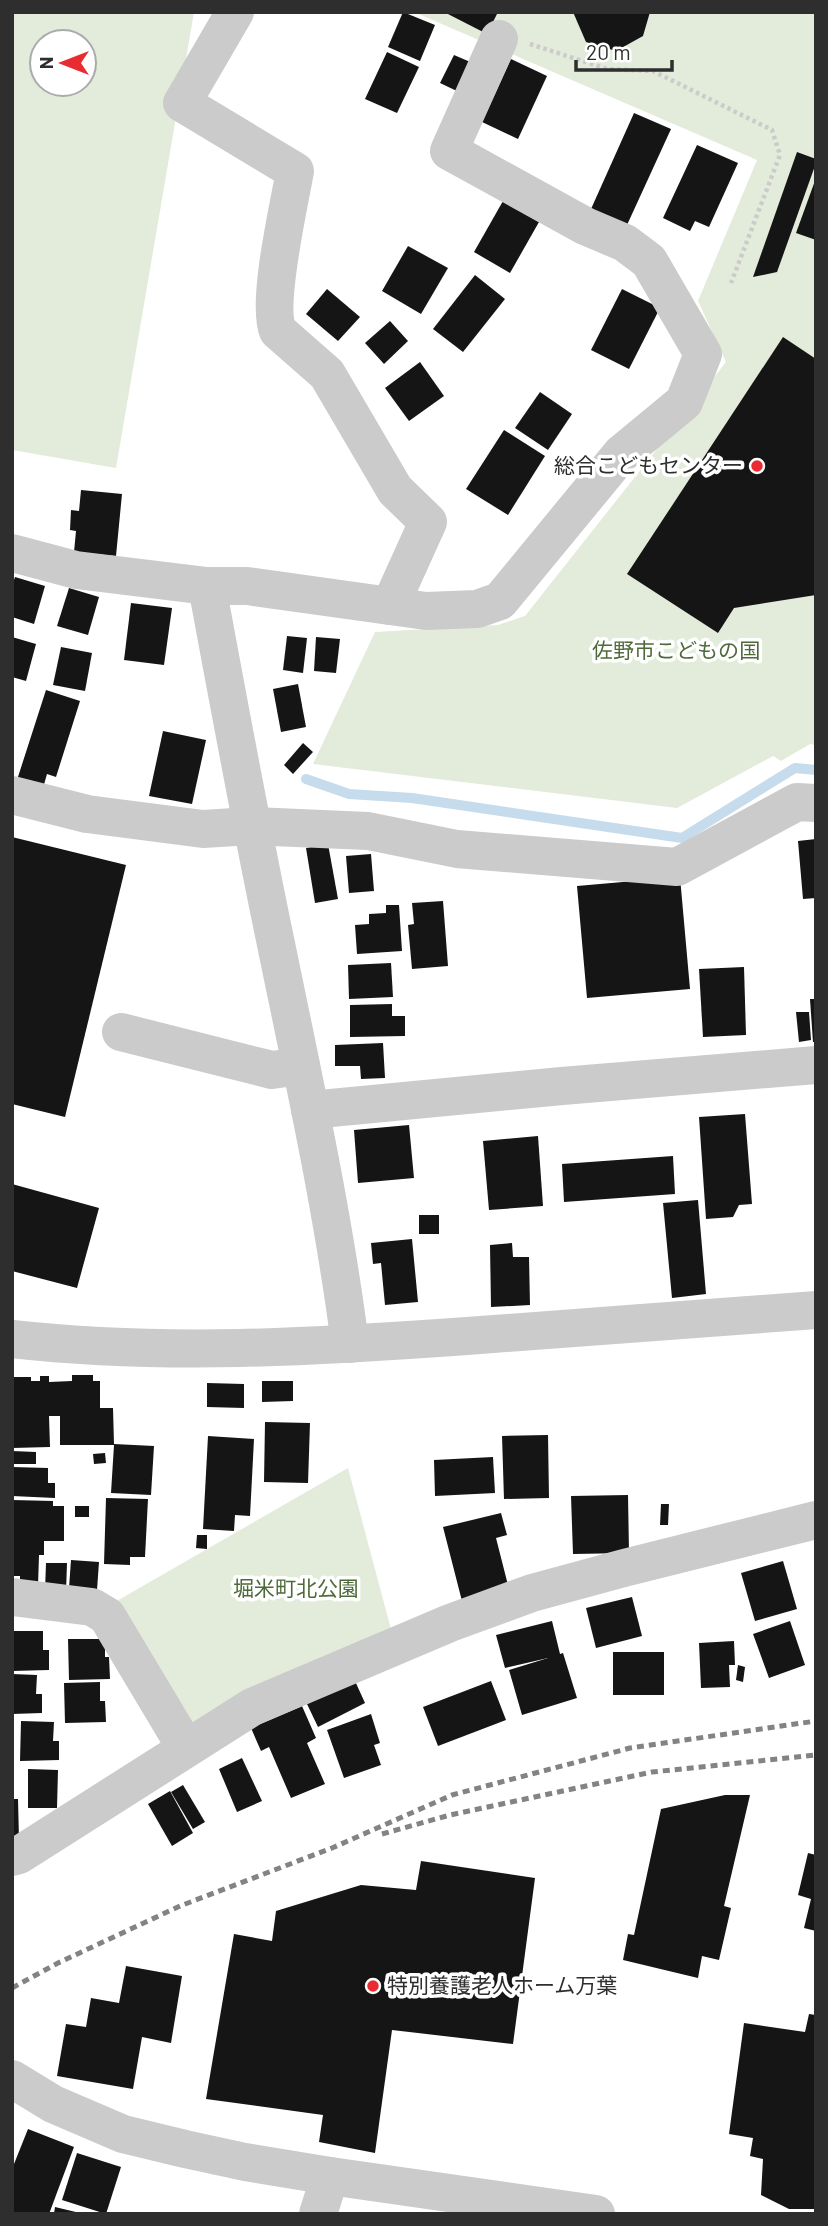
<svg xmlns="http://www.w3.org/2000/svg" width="828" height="2226" font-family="Barlow,'Noto Sans JP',sans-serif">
  <rect width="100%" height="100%" fill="#fff"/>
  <g fill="#e3ebdb" fill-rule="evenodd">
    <path d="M12 12H194L116 468 12 450ZM42 42H84V84H42Z"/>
    <polygon points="414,12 816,12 816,745 810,744 781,761 773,756 677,808 313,764 375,632 498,625 525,616 726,362 698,301 757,160"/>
    <polygon points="348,1468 392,1633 191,1734 115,1602"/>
  </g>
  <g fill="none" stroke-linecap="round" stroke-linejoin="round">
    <polyline stroke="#c6dcec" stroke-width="10" points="306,779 349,794 412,798 682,838 795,768 816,770"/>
  </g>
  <g fill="#151515">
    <polygon points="403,12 435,25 420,61 388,47"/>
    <polygon points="444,12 498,12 487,34"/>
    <polygon points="573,12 650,12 643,36 616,51 586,42"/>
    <polygon points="387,52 419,67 397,113 365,99"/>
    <polygon points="454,55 475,64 461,93 440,83"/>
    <polygon points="511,59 547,76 518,139 482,122"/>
    <polygon points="634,113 671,129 627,225 591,209"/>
    <polygon points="697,145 738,163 709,227 695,221 690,231 663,218"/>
    <polygon points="797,152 816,159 816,163 777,272 753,277"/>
    <polygon points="816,178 816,240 796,233"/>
    <polygon points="503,201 539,222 510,273 474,252"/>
    <polygon points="408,246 448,268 421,314 382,291"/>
    <polygon points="475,275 505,299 463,352 433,329"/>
    <polygon points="327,289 360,317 338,341 306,314"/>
    <polygon points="622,289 660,308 629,369 591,350"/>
    <polygon points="390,321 408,341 384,364 365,343"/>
    <polygon points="783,337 816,359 816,595 734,608 718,633 627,574"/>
    <polygon points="420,362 444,396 409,421 385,388"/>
    <polygon points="540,392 572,414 548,450 515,428"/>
    <polygon points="504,430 545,456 508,515 466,489"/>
    <polygon points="81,490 122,494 116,556 74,552 76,531 70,530 71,510 79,511"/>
    <polygon points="15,577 45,586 34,624 12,617 12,586"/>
    <polygon points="69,588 99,597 88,635 57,626"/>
    <polygon points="131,603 172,608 164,665 124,660"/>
    <polygon points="287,636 307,638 303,673 283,670"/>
    <polygon points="12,637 36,644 26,681 12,677"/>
    <polygon points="316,637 340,639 336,673 314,671"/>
    <polygon points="61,647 92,653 85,691 53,685"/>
    <polygon points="298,684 306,727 281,732 273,689"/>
    <polygon points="46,690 80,701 56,777 47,774 43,788 17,780"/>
    <polygon points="163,731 206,740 192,804 149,796"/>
    <polygon points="303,743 313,752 293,774 284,765"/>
    <polygon points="12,837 126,865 65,1117 12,1104"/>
    <polygon points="816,839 816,898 803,899 798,841"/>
    <polygon points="328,844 338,899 315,903 306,848"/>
    <polygon points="371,854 374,891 349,893 346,856"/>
    <polygon points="680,877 690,989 587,998 577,886"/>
    <polygon points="443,901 448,966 412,969 408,925 414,924 412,903"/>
    <polygon points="386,905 399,905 402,951 357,954 355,925 369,924 369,914 386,913"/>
    <polygon points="391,963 393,997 349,999 348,965"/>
    <polygon points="744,967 746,1035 703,1037 699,969"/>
    <polygon points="810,999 816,999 816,1042 813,1042"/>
    <polygon points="392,1004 392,1016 405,1016 405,1036 350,1037 350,1005"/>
    <polygon points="796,1012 809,1012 811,1040 799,1042"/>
    <polygon points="383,1043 385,1078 361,1079 360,1066 335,1066 335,1045"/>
    <polygon points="745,1114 752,1204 739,1205 733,1217 706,1219 699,1117"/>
    <polygon points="409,1125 414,1178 358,1183 354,1130"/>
    <polygon points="538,1136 543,1206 489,1210 483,1141"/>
    <polygon points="673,1156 675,1194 564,1202 562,1164"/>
    <polygon points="12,1184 99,1208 77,1288 12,1271"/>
    <polygon points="698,1200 706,1294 672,1298 663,1203"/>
    <rect x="419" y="1215" width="20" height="19"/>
    <polygon points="412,1239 418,1302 385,1305 381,1263 373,1264 371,1243"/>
    <polygon points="512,1243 513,1257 529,1257 530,1305 491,1307 490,1245"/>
    <polygon points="72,1375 93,1375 93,1381 100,1381 100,1408 113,1408 114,1444 154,1446 151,1495 111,1493 114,1445 60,1445 60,1416 49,1416 50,1447 12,1448 12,1377 31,1377 31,1381 40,1381 40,1376 49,1376 49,1382 72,1381"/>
    <polygon points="262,1381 293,1381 293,1401 262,1402"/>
    <polygon points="207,1383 244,1384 244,1408 207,1407"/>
    <polygon points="265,1422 310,1423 308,1483 264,1482"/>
    <polygon points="548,1435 549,1498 504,1499 502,1436"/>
    <polygon points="208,1436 254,1439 250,1516 235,1515 234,1531 203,1529"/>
    <polygon points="12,1451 36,1452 36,1464 12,1464"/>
    <polygon points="105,1453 106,1463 94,1464 93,1454"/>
    <polygon points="493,1457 495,1493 435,1496 434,1460"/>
    <polygon points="12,1467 48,1468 48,1483 55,1483 55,1498 12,1496"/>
    <polygon points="628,1495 629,1553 573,1554 571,1496"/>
    <polygon points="106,1498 148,1499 145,1557 130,1557 130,1565 104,1564"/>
    <polygon points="12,1500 53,1501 53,1506 64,1506 64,1541 44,1541 44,1555 39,1555 38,1586 20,1582 20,1576 12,1576"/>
    <polygon points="661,1504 669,1504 668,1525 660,1525"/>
    <rect x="75" y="1506" width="14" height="11"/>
    <polygon points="501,1513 507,1535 496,1538 510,1593 463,1605 443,1527"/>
    <polygon points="197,1535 207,1535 207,1549 196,1548"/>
    <polygon points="71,1560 99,1562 97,1590 69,1588"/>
    <polygon points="783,1561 797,1609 755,1621 741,1573"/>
    <polygon points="46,1563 67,1563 66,1592 45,1591"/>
    <polygon points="632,1597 642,1636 596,1648 586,1608"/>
    <polygon points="552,1621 560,1654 563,1653 577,1698 522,1715 509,1670 548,1658 505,1668 496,1635"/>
    <polygon points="790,1621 805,1665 769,1678 753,1634"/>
    <polygon points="12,1631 43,1631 43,1650 49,1650 49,1670 12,1671"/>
    <polygon points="68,1639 105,1639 105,1657 109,1657 110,1679 69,1680"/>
    <polygon points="734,1641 735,1665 729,1665 730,1687 701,1688 699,1643"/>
    <rect x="613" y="1652" width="51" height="43"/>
    <polygon points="738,1665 745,1667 743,1682 736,1680"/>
    <polygon points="12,1674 37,1675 36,1694 42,1694 42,1713 12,1714"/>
    <polygon points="355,1681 365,1703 318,1727 307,1704"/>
    <polygon points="491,1681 506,1720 438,1746 423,1707"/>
    <polygon points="100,1682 100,1701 105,1701 106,1722 65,1723 64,1683"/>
    <polygon points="302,1706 316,1738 307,1743 325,1784 291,1798 269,1747 261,1751 251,1728"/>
    <polygon points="371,1714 380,1743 374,1745 381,1765 344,1778 327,1730"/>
    <polygon points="21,1721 54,1722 53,1741 59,1741 59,1760 20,1761"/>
    <polygon points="242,1758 262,1801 237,1812 219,1769"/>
    <polygon points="28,1769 58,1770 57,1808 28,1808"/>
    <polygon points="183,1785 205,1822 193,1829 171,1792"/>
    <polygon points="170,1791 193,1833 172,1846 148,1804"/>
    <polygon points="725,1795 750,1795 724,1906 731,1908 719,1960 702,1956 698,1978 623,1960 628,1934 634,1935 661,1809"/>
    <polygon points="12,1799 18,1799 19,1840 12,1840"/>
    <polygon points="808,1853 816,1855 816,1931 804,1928 811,1899 798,1895"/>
    <polygon points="421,1861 535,1878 513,2044 392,2030 375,2153 319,2142 323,2115 206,2099 234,1934 272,1941 276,1911 361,1885 416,1890"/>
    <polygon points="126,1966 182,1976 171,2043 142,2037 133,2089 57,2076 66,2024 86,2027 91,1998 119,2003"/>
    <polygon points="809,2014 816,2015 816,2209 789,2209 761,2195 763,2159 750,2156 753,2138 729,2134 744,2023 805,2032"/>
    <polygon points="28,2129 74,2147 49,2214 12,2214 12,2169"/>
    <polygon points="77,2153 121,2167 106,2214 62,2200"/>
    <polygon points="55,2207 80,2213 80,2214 54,2214"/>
  </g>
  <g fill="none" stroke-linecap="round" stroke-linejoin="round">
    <polyline stroke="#cbcbcb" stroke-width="4.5" stroke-dasharray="3.5 3.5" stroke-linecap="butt" points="530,44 607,69 653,71 772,130 780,155 731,283"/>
    <g stroke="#cbcbcb" stroke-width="38">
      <path d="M235 12 182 103 295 171C289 205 266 304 278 331L327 374 395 490 428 522 390 606"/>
      <polyline points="12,553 76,570 207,586 247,586 426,611 477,609 500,601 621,454 684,402 703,354 649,261 625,243 585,226 449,151 499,39"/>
      <path d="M207 586C229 705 251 825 276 944 303 1076 333 1210 350 1344"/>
      <polyline points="12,795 87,814 203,829 251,826 368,831 457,849 677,867 797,802 816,803"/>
      <polyline points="121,1032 272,1070 301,1066"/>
      <polyline points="310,1110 562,1086 816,1065"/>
      <path d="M12 1339C164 1356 315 1347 467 1336 583 1327 700 1319 816 1310"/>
      <polyline points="12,1597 92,1607 107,1616 186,1748"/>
      <polyline points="12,1857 19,1855 252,1707 450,1623 532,1593 624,1568 816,1520"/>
      <polyline points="12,2079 53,2104 123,2134 185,2149 245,2162 330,2176 596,2214"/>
      <polyline points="318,2214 330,2176"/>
    </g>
    <g stroke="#838383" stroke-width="5" stroke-dasharray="7 5" stroke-linecap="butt">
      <polyline points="382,1834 450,1815 652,1772 816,1755"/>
      <polyline points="12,1988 58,1963 180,1906 332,1848 452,1795 630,1748 816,1721"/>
    </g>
  </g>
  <g fill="#e82c32" stroke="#fff" stroke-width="2.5">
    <circle cx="757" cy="466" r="7"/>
    <circle cx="373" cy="1986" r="7"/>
  </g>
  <g text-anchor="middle" stroke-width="7" stroke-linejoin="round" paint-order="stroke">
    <g font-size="21" fill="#2e2e2e" stroke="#fff" text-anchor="end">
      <text x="743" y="473">総合こどもセンター</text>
      <text x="387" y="1993" text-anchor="start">特別養護老人ホーム万葉</text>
    </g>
    <g font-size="21" fill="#4f6a3a" stroke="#fff">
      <text x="676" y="658">佐野市こどもの国</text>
      <text x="296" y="1596">堀米町北公園</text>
    </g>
  </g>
  <rect width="828" height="2226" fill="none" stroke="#2e2e2e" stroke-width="28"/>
  <g transform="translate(63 63) rotate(270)"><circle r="33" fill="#ffffff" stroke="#ababab" stroke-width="2"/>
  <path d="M0-5L12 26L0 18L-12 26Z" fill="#e82c32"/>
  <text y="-10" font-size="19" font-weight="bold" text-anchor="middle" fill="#2e2e2e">N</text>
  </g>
  <path d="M576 60v10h96v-10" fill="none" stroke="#2e2e2e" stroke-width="3.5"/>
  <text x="586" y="60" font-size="21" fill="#2e2e2e" stroke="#ffffff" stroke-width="5" paint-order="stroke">20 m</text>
</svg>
